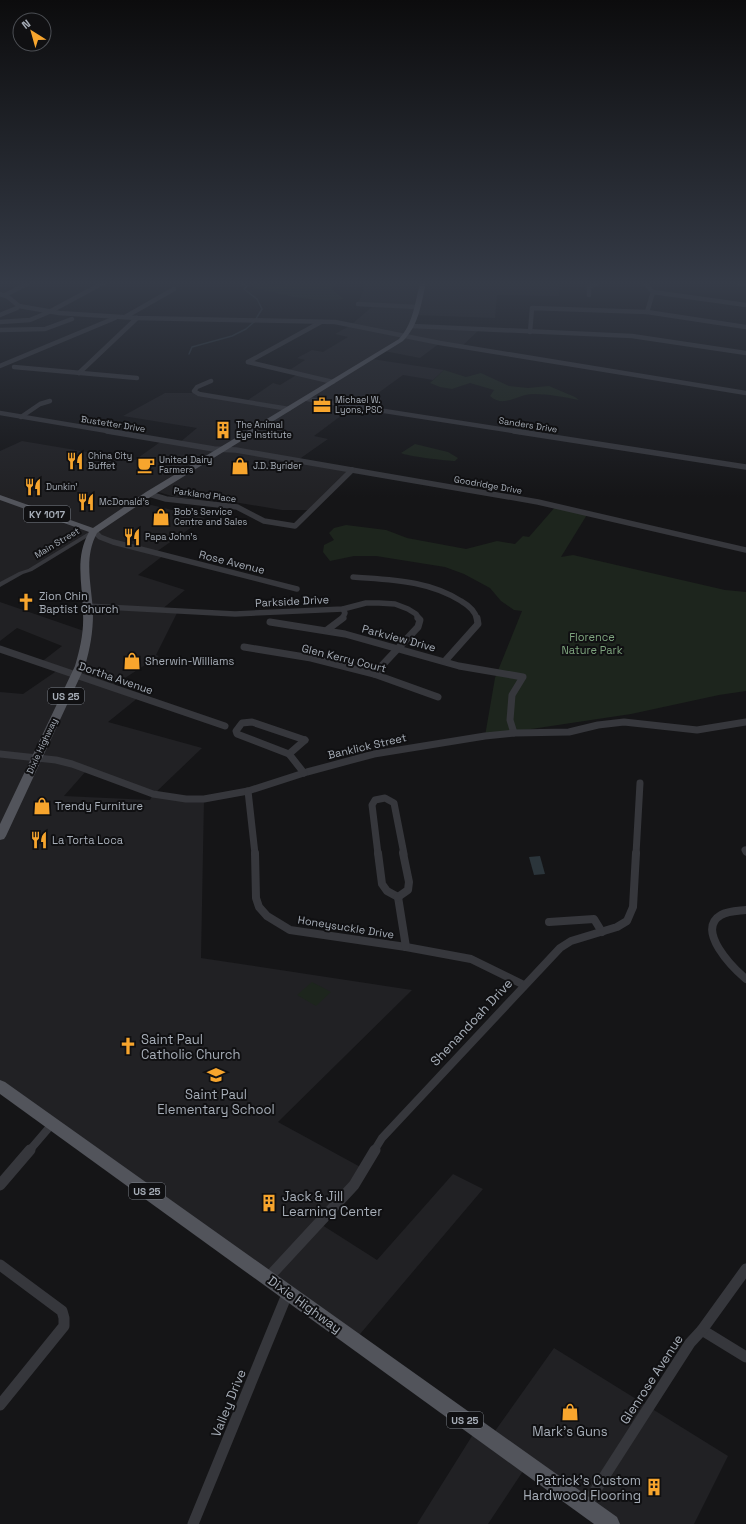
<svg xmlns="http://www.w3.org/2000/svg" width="746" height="1524" font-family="'Space Grotesk',sans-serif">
  <rect width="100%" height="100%" fill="#151517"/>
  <g fill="#212124" fill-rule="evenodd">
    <path d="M366 283H560L559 296 497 295 495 318 415 315 412 326 479 330 461 347 440 343 420 358 384 351 372 359 444 370 433 380 403 375 374 396 381 398 368 408 354 406 314 436 328 439 298 460 352 470 310 510H282L216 499 214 501 175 497 155 491 139 502 205 518 156 552 164 555 138 575 185 590 161 610 178 611 156 655 159 656 111 687 139 697 108 722 202 748 154 794 204 799 201 958 412 990 278 1122 364 1169 319 1223 377 1260 453 1174 483 1189 355 1340 0 1086V692L23 694 58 670 40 663 62 646 17 628 0 641V602L87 632 89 538 84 537 0 585V451L22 441 135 460 163 440 179 443 197 428 123 416 165 393H196L245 402 273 383 280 385 298 374 288 371 305 360 297 358 312 350 323 352 348 337 335 334 351 325 374 305 358 304ZM87 770 153 794 150 800 64 796Z"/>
    <polygon points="554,1348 728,1456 694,1524 610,1524 527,1465 488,1524 417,1524 477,1428 490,1438"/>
  </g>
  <g fill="#1d251d">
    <path d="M251 283H266L274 286 290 283H336L338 284 332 289 344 299C314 304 283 294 254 288Z"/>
    <path d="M444 370 466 377 481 373 509 386 528 388 549 386 575 397 579 400C564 397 548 394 533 394 517 394 504 409 490 396L494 390 470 383 452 389 440 387 430 383Z"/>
    <path d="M415 444 448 452 458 458 455 461C448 461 405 456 401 453Z"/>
    <polygon points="556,506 588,513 561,557 573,555 725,590 746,592 746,691 719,695 631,714 485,736 495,678 522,611 514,610 501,601 490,588 464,574 445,567 376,556 354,556 330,561 323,552 324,545 334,540 329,533 334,528 346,525 386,530 407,538 466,549 497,541 515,544 523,536 529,537"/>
    <polygon points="312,982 331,992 316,1006 297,995"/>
  </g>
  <polygon fill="#2b353b" points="540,856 545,874 534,875 529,857"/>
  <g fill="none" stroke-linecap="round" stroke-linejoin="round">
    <polyline stroke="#2b353b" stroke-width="1.5" points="189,354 192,347 232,336 246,329 254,322 262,309 257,299 244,289 247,286 240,283"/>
    <g stroke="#36373c" stroke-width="4.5">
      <polyline points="644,283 653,292 647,312"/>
      <polyline points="739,283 746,284"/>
      <polyline points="653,292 746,305"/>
      <polyline points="0,294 8,297 19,306 59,313 137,318 335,322 440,343 746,393"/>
      <polyline points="5,295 29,283"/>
      <polyline points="589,295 589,287 597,283"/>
      <polyline points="358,304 417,307"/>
      <polyline points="0,315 17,308"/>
      <polyline points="125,317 174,289"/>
      <polyline points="0,322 30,320 49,312 103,283"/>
      <polyline points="412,326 632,336 746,353"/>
      <polyline points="0,330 45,329 72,319"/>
      <polyline points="530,332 532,308 647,312 746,327"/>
      <polyline points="248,362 333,382"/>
      <polyline points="248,362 321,322"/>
      <polyline points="0,366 115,318"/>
      <polyline points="14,367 137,378"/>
      <polyline points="79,373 137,318"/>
      <polyline points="211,381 197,387 194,391 199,394 289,409"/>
      <polyline points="307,399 520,432"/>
      <polyline points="0,413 113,432"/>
      <polyline points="21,417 40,404 50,401"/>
    </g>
    <g stroke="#36373c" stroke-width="5.5">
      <polyline points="107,431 214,449 236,450 538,502 746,550"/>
      <polyline points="514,431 746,467"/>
      <polyline points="149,494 166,499 237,507 264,521 295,526 352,470"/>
      <polyline points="94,531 100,537 113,542 297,589"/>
      <path d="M353 577C391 580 428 580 461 601 468 605 475 611 477 619"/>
      <polyline points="87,606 235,614 343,609 366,603 379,603 395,604 408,609 416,614 419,619"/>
      <polyline points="342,619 345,613 343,609"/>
    </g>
    <g stroke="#36373c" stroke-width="7">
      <polyline points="270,622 345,634 459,666 523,677 512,695 510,720 514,733"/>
      <polyline points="327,630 343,618"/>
      <polyline points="244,647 311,658 374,674 438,697"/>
      <polyline points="0,649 225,726"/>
      <polyline points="445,661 478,624 477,618"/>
      <polyline points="374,674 418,627 420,620 418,618"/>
      <polyline points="0,754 56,760 72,764 153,794 186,799 204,799 248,791 307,772 374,754 485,736 514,733 569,732 598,725 624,722 697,730 746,722"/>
      <polyline points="289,754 305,740"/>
      <polyline points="304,773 289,754 237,734 236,731 242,723 252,722 305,740"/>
      <polyline points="248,791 255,854"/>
      <polyline points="745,850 746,852"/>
      <polyline points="378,854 372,805 375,800 385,798 394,803 404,854"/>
      <polyline points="636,854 640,783"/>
    </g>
    <g stroke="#36373c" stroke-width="8">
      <polyline points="255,853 256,898 259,907 267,916 290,930 406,947 471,959 524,985"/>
      <polyline points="378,853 382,884 387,891 398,897"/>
      <polyline points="398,897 406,947"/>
      <polyline points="398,897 408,890 409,882 403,853"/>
      <path d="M746 910C738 911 728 911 721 915 695 930 733 968 746 979"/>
      <polyline points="549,922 594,919 602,932"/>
      <polyline points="29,1151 53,1123"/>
      <polyline points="374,1151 382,1138 560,948 571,941 617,927 627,921 633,907 636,853"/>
    </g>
    <g stroke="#36373c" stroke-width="11">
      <polyline points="0,1185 30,1150"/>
      <polyline points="0,1265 62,1311 64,1318 64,1326 0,1405"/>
      <polyline points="268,1278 354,1185 375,1150"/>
      <polyline points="702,1330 746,1357"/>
      <polyline points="586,1505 690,1343 702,1330 746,1269"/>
      <polyline points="193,1524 288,1292"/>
    </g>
    <polygon fill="#36373c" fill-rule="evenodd" points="94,529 97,531 96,532 32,571 23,574 0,587 0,582 19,572 28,569"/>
    <g fill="#52545b" fill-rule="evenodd">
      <path d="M420 283H426C421 304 419 325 403 341L152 496 97 533C83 559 92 585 93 614 93 632 90 649 85 666L6 836 4 839 0 840V824L75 666C80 649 84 632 83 614 83 585 74 559 89 532L0 500V495L93 528 146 492 399 339C413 324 415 303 420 283Z"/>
      <polygon points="0,1080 5,1082 617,1517 620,1524 594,1524 0,1094"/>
    </g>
  </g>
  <linearGradient id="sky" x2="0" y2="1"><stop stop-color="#0c0c0d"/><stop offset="0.57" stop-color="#353b47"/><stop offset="1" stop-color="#353b47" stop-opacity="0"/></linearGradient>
  <rect width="746" height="497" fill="url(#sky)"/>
  <defs>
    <g id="office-bare" transform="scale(1.38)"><path d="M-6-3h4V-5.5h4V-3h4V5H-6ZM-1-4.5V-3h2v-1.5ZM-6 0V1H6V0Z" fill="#f7a52d" stroke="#101012" stroke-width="2.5" paint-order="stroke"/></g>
    <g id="building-bare" transform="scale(1.38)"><path d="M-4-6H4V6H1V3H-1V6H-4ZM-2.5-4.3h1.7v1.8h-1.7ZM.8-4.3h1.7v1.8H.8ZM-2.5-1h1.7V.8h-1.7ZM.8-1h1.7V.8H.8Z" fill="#f7a52d" stroke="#101012" stroke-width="2.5" paint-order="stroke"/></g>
    <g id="restaurant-bare" transform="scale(1.38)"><path d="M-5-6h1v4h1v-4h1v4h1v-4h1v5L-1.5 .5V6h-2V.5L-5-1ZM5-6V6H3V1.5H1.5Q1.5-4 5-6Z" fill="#f7a52d" stroke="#101012" stroke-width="2.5" paint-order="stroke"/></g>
    <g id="cafe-bare" transform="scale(1.38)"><path d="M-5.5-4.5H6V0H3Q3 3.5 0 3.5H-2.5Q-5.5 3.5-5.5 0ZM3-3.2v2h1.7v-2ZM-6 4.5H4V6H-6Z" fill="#f7a52d" stroke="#101012" stroke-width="2.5" paint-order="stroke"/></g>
    <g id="shop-bare" transform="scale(1.38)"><path d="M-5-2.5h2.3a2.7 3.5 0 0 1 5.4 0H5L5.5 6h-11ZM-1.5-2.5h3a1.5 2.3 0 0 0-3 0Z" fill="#f7a52d" stroke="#101012" stroke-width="2.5" paint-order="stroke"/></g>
    <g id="church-bare" transform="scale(1.38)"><path d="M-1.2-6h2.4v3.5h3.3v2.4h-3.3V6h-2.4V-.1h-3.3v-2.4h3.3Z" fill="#f7a52d" stroke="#101012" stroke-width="2.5" paint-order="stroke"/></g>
    <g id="school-bare" transform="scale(1.38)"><path d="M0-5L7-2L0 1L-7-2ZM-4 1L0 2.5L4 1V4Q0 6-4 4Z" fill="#f7a52d" stroke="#101012" stroke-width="2.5" paint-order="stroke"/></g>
  </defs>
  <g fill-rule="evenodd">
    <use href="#office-bare" x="322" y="405"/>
    <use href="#building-bare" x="223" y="430"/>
    <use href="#restaurant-bare" x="75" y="461"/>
    <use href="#cafe-bare" x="146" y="465"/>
    <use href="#shop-bare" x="240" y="466"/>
    <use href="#restaurant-bare" x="33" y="487"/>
    <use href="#restaurant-bare" x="86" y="502"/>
    <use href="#shop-bare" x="161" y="517"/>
    <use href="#restaurant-bare" x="132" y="537"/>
    <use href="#church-bare" x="26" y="602"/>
    <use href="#shop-bare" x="132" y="661"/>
    <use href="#shop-bare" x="42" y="806"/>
    <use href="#restaurant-bare" x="39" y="840"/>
    <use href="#church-bare" x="128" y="1046"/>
    <use href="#school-bare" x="216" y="1075"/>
    <use href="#building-bare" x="269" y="1203"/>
    <use href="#shop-bare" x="570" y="1412"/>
    <use href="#building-bare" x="654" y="1487"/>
  </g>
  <g text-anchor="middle" stroke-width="4" stroke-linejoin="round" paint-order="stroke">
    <g font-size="9" fill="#a6adb7" stroke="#101012" text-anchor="start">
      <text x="335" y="403">Michael W.<tspan x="335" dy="10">Lyons, PSC</tspan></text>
      <text x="236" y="428">The Animal<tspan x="236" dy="10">Eye Institute</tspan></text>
      <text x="88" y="459">China City<tspan x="88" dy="10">Buffet</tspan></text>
      <text x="159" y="463">United Dairy<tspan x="159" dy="10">Farmers</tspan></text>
      <text x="253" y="469">J.D. Byrider</text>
      <text x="46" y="490">Dunkin'</text>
      <text x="99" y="505">McDonald's</text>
      <text x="174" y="515">Bob's Service<tspan x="174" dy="10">Centre and Sales</tspan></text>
      <text x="145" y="540">Papa John's</text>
    </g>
    <g font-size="9" fill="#a6adb7" stroke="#101012">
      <text transform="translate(113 424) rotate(9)" y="3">Bustetter Drive</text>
      <text transform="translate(528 425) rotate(9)" y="3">Sanders Drive</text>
      <text transform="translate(488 485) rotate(10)" y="3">Goodridge Drive</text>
      <text transform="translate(205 495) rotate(8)" y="3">Parkland Place</text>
      <text transform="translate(57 543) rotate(-31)" y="3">Main Street</text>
      <text transform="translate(42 746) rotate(-65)" y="3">Dixie Highway</text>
    </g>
    <g fill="#101012" stroke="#797e86" stroke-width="1">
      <rect x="24" y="506" width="46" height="16" rx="3"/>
      <rect x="48" y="688" width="36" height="16" rx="3"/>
      <rect x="129" y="1183" width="36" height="16" rx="3"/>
      <rect x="447" y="1412" width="36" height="16" rx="3"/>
    </g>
    <g font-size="10" font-weight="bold" fill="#a6adb7">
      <text x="47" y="518">KY 1017</text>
      <text x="66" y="700">US 25</text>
      <text x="147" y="1195">US 25</text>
      <text x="465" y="1424">US 25</text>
    </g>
    <g font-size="11" fill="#a6adb7" stroke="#101012">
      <text transform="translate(232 562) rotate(14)" y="4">Rose Avenue</text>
      <text transform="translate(292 601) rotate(-3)" y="4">Parkside Drive</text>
      <text transform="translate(399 638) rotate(15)" y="4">Parkview Drive</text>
      <text transform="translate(344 658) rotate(14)" y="4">Glen Kerry Court</text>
      <text transform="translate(116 678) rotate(19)" y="4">Dortha Avenue</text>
      <text transform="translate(367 746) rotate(-13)" y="4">Banklick Street</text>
      <text transform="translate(346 927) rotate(9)" y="4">Honeysuckle Drive</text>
    </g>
    <g font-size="11" fill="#a6adb7" stroke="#101012" text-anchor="start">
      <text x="39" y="600">Zion Chin<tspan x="39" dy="13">Baptist Church</tspan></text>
      <text x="145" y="665">Sherwin-Williams</text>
      <text x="55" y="810">Trendy Furniture</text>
      <text x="52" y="844">La Torta Loca</text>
    </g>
    <g font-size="11" fill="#7da37d" stroke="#101012">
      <text x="592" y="641">Florence<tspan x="592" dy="13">Nature Park</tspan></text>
    </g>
    <g font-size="13" fill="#a6adb7" stroke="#101012">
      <text transform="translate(471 1022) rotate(-47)" y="5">Shenandoah Drive</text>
      <text transform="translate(305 1304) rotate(36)" y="5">Dixie Highway</text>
      <text transform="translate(651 1379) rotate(-57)" y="5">Glenrose Avenue</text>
      <text transform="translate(228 1403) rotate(-68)" y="5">Valley Drive</text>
    </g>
    <g font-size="13" fill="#a6adb7" stroke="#101012" text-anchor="start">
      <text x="141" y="1044">Saint Paul<tspan x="141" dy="15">Catholic Church</tspan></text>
      <text x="216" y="1099" text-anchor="middle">Saint Paul<tspan x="216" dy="15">Elementary School</tspan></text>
      <text x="282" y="1201">Jack &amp; Jill<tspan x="282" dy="15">Learning Center</tspan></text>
      <text x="570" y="1436" text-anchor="middle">Mark’s Guns</text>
      <text x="641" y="1485" text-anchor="end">Patrick’s Custom<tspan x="641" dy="15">Hardwood Flooring</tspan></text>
    </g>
  </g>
  <g transform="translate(32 32) rotate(323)"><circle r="19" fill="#101012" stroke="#4c4f54"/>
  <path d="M0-3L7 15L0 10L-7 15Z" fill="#f7a52d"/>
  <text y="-6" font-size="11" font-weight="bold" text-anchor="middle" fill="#a6adb7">N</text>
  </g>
</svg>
